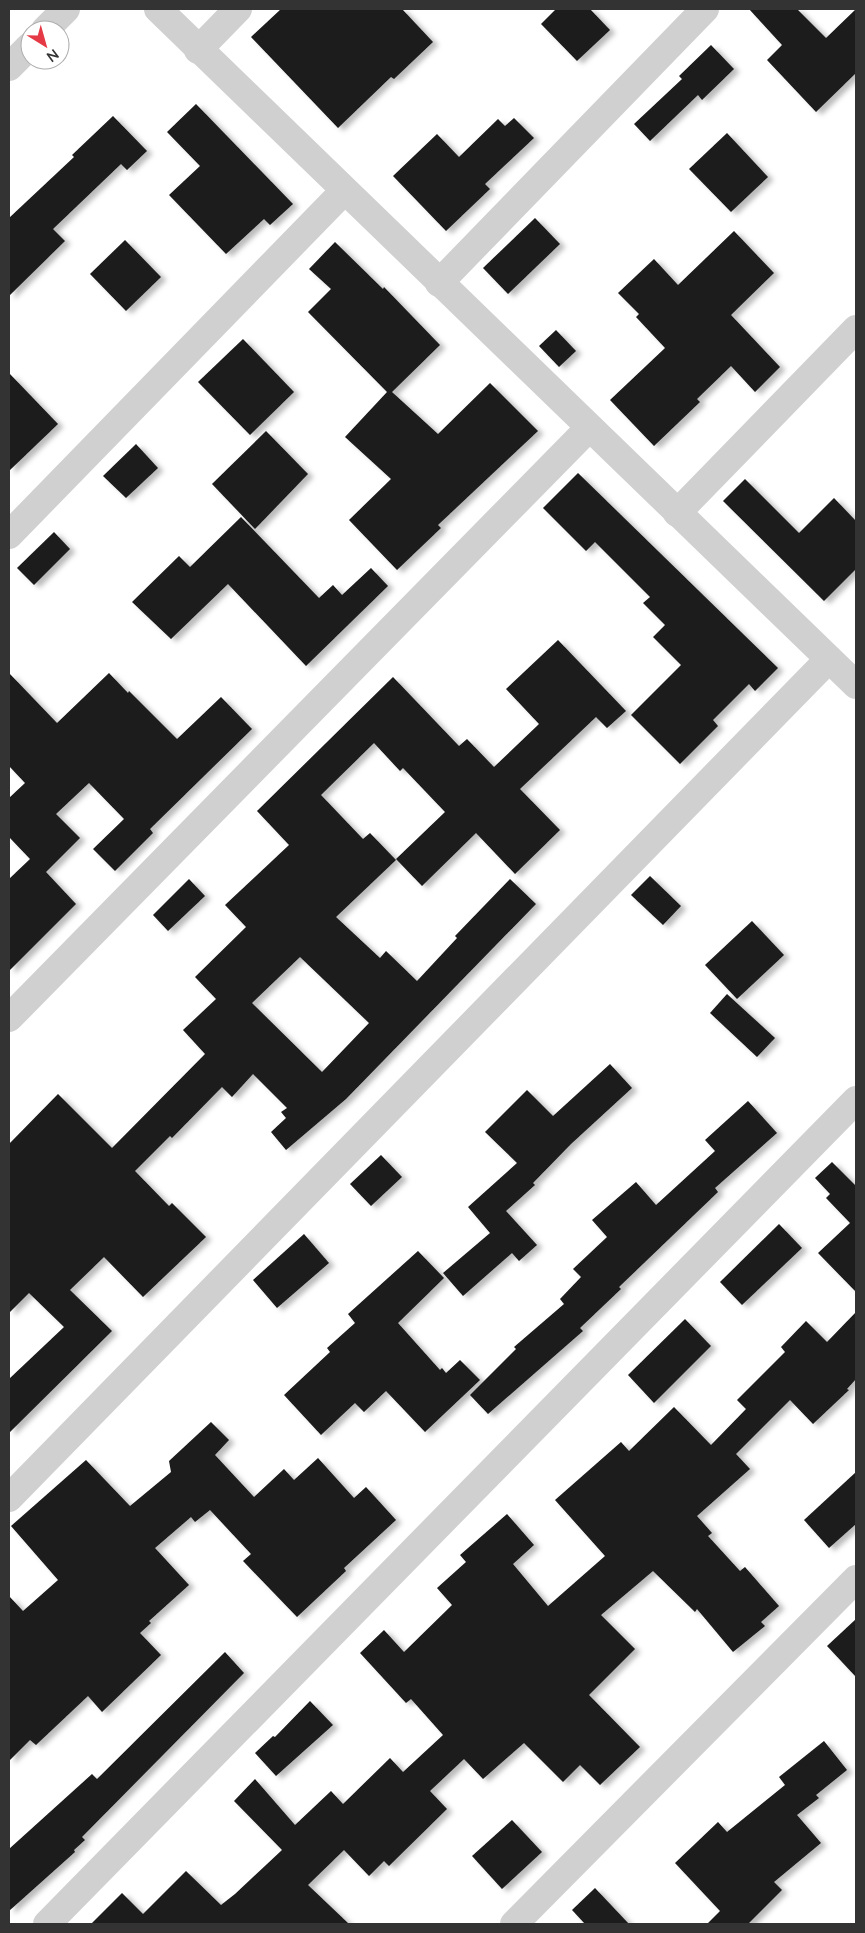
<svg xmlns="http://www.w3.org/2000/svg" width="865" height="1933" font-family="Lato,sans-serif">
  <defs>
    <filter id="shadow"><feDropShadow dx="5.5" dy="3" stdDeviation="2.5" flood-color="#0004"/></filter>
  </defs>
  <rect width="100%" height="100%" fill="#fff"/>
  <g fill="#1a1a1a" fill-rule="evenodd" filter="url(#shadow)">
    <polygon points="281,9 402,9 433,42 394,79 391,77 338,128 251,37"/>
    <polygon points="556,9 590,9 610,30 577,61 541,24"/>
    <polygon points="749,9 797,9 826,38 856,9 856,73 816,112 767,60 782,45"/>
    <polygon points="711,45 734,69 702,100 698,95 650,141 634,124 682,79 679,76"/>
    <polygon points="196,104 293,204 270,225 264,219 226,254 169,195 200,166 167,132"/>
    <polygon points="113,116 147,151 127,170 121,164 53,229 65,241 9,296 9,218 74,157 72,155"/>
    <polygon points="514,118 534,138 485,184 490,189 446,231 393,176 437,134 459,157 498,119 505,126"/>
    <polygon points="727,133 768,177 731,212 689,169"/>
    <polygon points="535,218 560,244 508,294 483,268"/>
    <polygon points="734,231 774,273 731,315 780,367 755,392 731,366 697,399 700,402 654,446 610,400 665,348 636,317 639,314 618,293 654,259 678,285"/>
    <polygon points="125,240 161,277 126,311 90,274"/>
    <polygon points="335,242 383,289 384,287 440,345 392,392 438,434 490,383 538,431 438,525 441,528 397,570 349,520 391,479 345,437 387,392 308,312 331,289 309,269"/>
    <polygon points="556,330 576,351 559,367 539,346"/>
    <polygon points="243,339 294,392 250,435 198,382"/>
    <polygon points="9,373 58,424 9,471"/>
    <polygon points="266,431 308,474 255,529 212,484"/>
    <polygon points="136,444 158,468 126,498 103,476"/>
    <polygon points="578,473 778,668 755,691 749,684 713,720 718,726 680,764 631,715 681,665 653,637 665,625 643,603 650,597 595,542 586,551 543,508"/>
    <polygon points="745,479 799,533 834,498 856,521 856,569 824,601 723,501"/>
    <polygon points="241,517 319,598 333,585 342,595 371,568 388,586 306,666 228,584 171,639 132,602 179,556 190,567"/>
    <polygon points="54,532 70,549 34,585 17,568"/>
    <path d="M558 640 626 711 607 728 596 717 520 789 560 830 515 874 476 833 422 886 396 859 445 812 403 768 400 771 374 743 321 795 363 839 370 833 396 860 336 917 380 958 386 951 417 981 457 938 455 936 510 879 536 904 346 1099 286 1150 271 1132 286 1118 281 1112 287 1108 253 1074 232 1097 222 1087 172 1138 170 1136 135 1171 169 1206 172 1203 206 1237 143 1297 104 1257 70 1290 112 1331 9 1433V1379L64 1327 29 1293 9 1313V1144L58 1094 112 1148 205 1054 183 1030 216 999 195 977 246 927 225 905 289 845 257 811 393 677 459 746 467 739 494 767 539 724 506 689ZM300 957 369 1023 322 1072 252 1003Z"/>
    <polygon points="9,673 57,723 109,673 128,693 129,691 177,739 221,697 252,729 150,829 153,833 115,871 93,849 124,819 89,783 56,814 80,838 46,872 76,904 9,971 9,879 30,859 9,837 9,798 25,783 9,766"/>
    <polygon points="650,876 681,906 663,925 631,895"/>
    <polygon points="189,879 205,896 168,931 153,915"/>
    <polygon points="752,921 784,955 737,999 705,965"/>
    <polygon points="727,994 775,1038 757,1057 710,1013"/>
    <polygon points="610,1064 632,1088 571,1144 533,1183 535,1185 506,1211 537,1245 519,1261 512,1253 463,1296 443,1273 490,1233 468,1207 517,1163 485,1132 527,1090 553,1116"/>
    <polygon points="748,1101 777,1133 715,1188 718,1192 619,1287 621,1289 580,1328 583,1331 488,1414 470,1395 516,1349 514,1347 564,1304 560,1299 581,1277 573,1269 607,1237 592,1220 636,1182 656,1205 715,1151 705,1140"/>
    <polygon points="381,1155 402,1177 371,1206 350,1184"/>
    <polygon points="832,1162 856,1186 856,1292 818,1253 850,1223 826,1198 830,1194 815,1178"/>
    <polygon points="779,1224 802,1248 742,1305 720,1282"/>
    <polygon points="304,1234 329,1263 277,1308 253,1280"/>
    <polygon points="418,1251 444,1278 398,1323 440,1370 442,1368 446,1373 460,1360 480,1380 425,1432 386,1391 364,1412 355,1403 321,1435 284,1395 330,1352 327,1348 355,1323 348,1314"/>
    <polygon points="856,1312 856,1379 847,1389 849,1390 813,1424 790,1400 736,1454 750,1469 697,1516 712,1533 708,1536 740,1571 745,1567 779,1606 761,1622 765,1626 733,1652 697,1609 695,1612 653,1571 601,1615 635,1649 589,1695 640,1747 600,1785 580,1765 563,1782 524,1743 483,1779 464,1759 430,1791 447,1809 389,1866 384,1861 369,1876 344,1850 308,1885 349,1924 91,1924 122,1893 143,1914 186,1871 221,1905 235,1894 282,1850 234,1801 255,1779 295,1825 331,1791 343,1804 390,1758 403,1772 443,1735 411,1699 406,1703 360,1653 384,1630 404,1652 452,1605 437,1588 466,1562 460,1555 507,1514 534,1545 513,1564 548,1606 605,1556 555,1500 621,1442 629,1451 674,1407 711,1445 746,1409 737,1400 785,1352 781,1347 806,1321 827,1342"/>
    <polygon points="685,1319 711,1346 654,1403 628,1375"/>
    <polygon points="211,1422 229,1440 215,1455 254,1497 284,1469 294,1480 318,1458 354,1498 366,1487 396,1520 344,1568 346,1571 297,1617 243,1561 251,1554 210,1510 195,1522 191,1517 155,1548 189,1585 149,1621 151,1623 140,1633 161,1655 102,1712 88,1696 36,1745 30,1740 9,1761 9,1596 23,1611 58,1580 11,1526 86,1460 130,1506 171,1472 169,1461"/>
    <polygon points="856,1472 856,1524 829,1548 804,1520"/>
    <polygon points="856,1619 856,1677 827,1646"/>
    <polygon points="225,1652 244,1673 82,1837 85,1840 74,1850 75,1852 9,1911 9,1849 92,1774 97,1779"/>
    <polygon points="310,1701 333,1725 276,1776 255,1753 273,1736 275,1737"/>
    <polygon points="824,1741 847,1770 816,1795 819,1798 797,1815 821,1843 774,1882 782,1890 748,1924 707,1924 720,1911 675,1863 718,1822 727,1832 785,1785 779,1777"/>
    <polygon points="512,1820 542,1852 502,1889 472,1856"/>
    <polygon points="595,1888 629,1924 585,1924 572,1910"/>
  </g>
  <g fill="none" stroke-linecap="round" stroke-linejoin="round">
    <g stroke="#d0d0d0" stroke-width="28">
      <polyline points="158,9 856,685"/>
      <polyline points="45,30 66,9"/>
      <polyline points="198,50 238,9"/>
      <polyline points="9,67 30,46"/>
      <polyline points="439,283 705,9"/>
      <polyline points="677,513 856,329"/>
      <polyline points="9,535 344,191"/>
      <polyline points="9,1018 589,428"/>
      <polyline points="9,1498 829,659"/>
      <polyline points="47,1924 856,1100"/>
      <polyline points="514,1924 856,1579"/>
    </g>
  </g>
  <rect width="865" height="1933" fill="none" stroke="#333333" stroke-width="20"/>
  <g transform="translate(45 45) rotate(143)"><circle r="24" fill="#ffffff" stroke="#adadad"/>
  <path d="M0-4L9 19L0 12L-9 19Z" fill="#e63946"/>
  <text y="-8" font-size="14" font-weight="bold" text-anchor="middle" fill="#333333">N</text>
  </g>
</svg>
